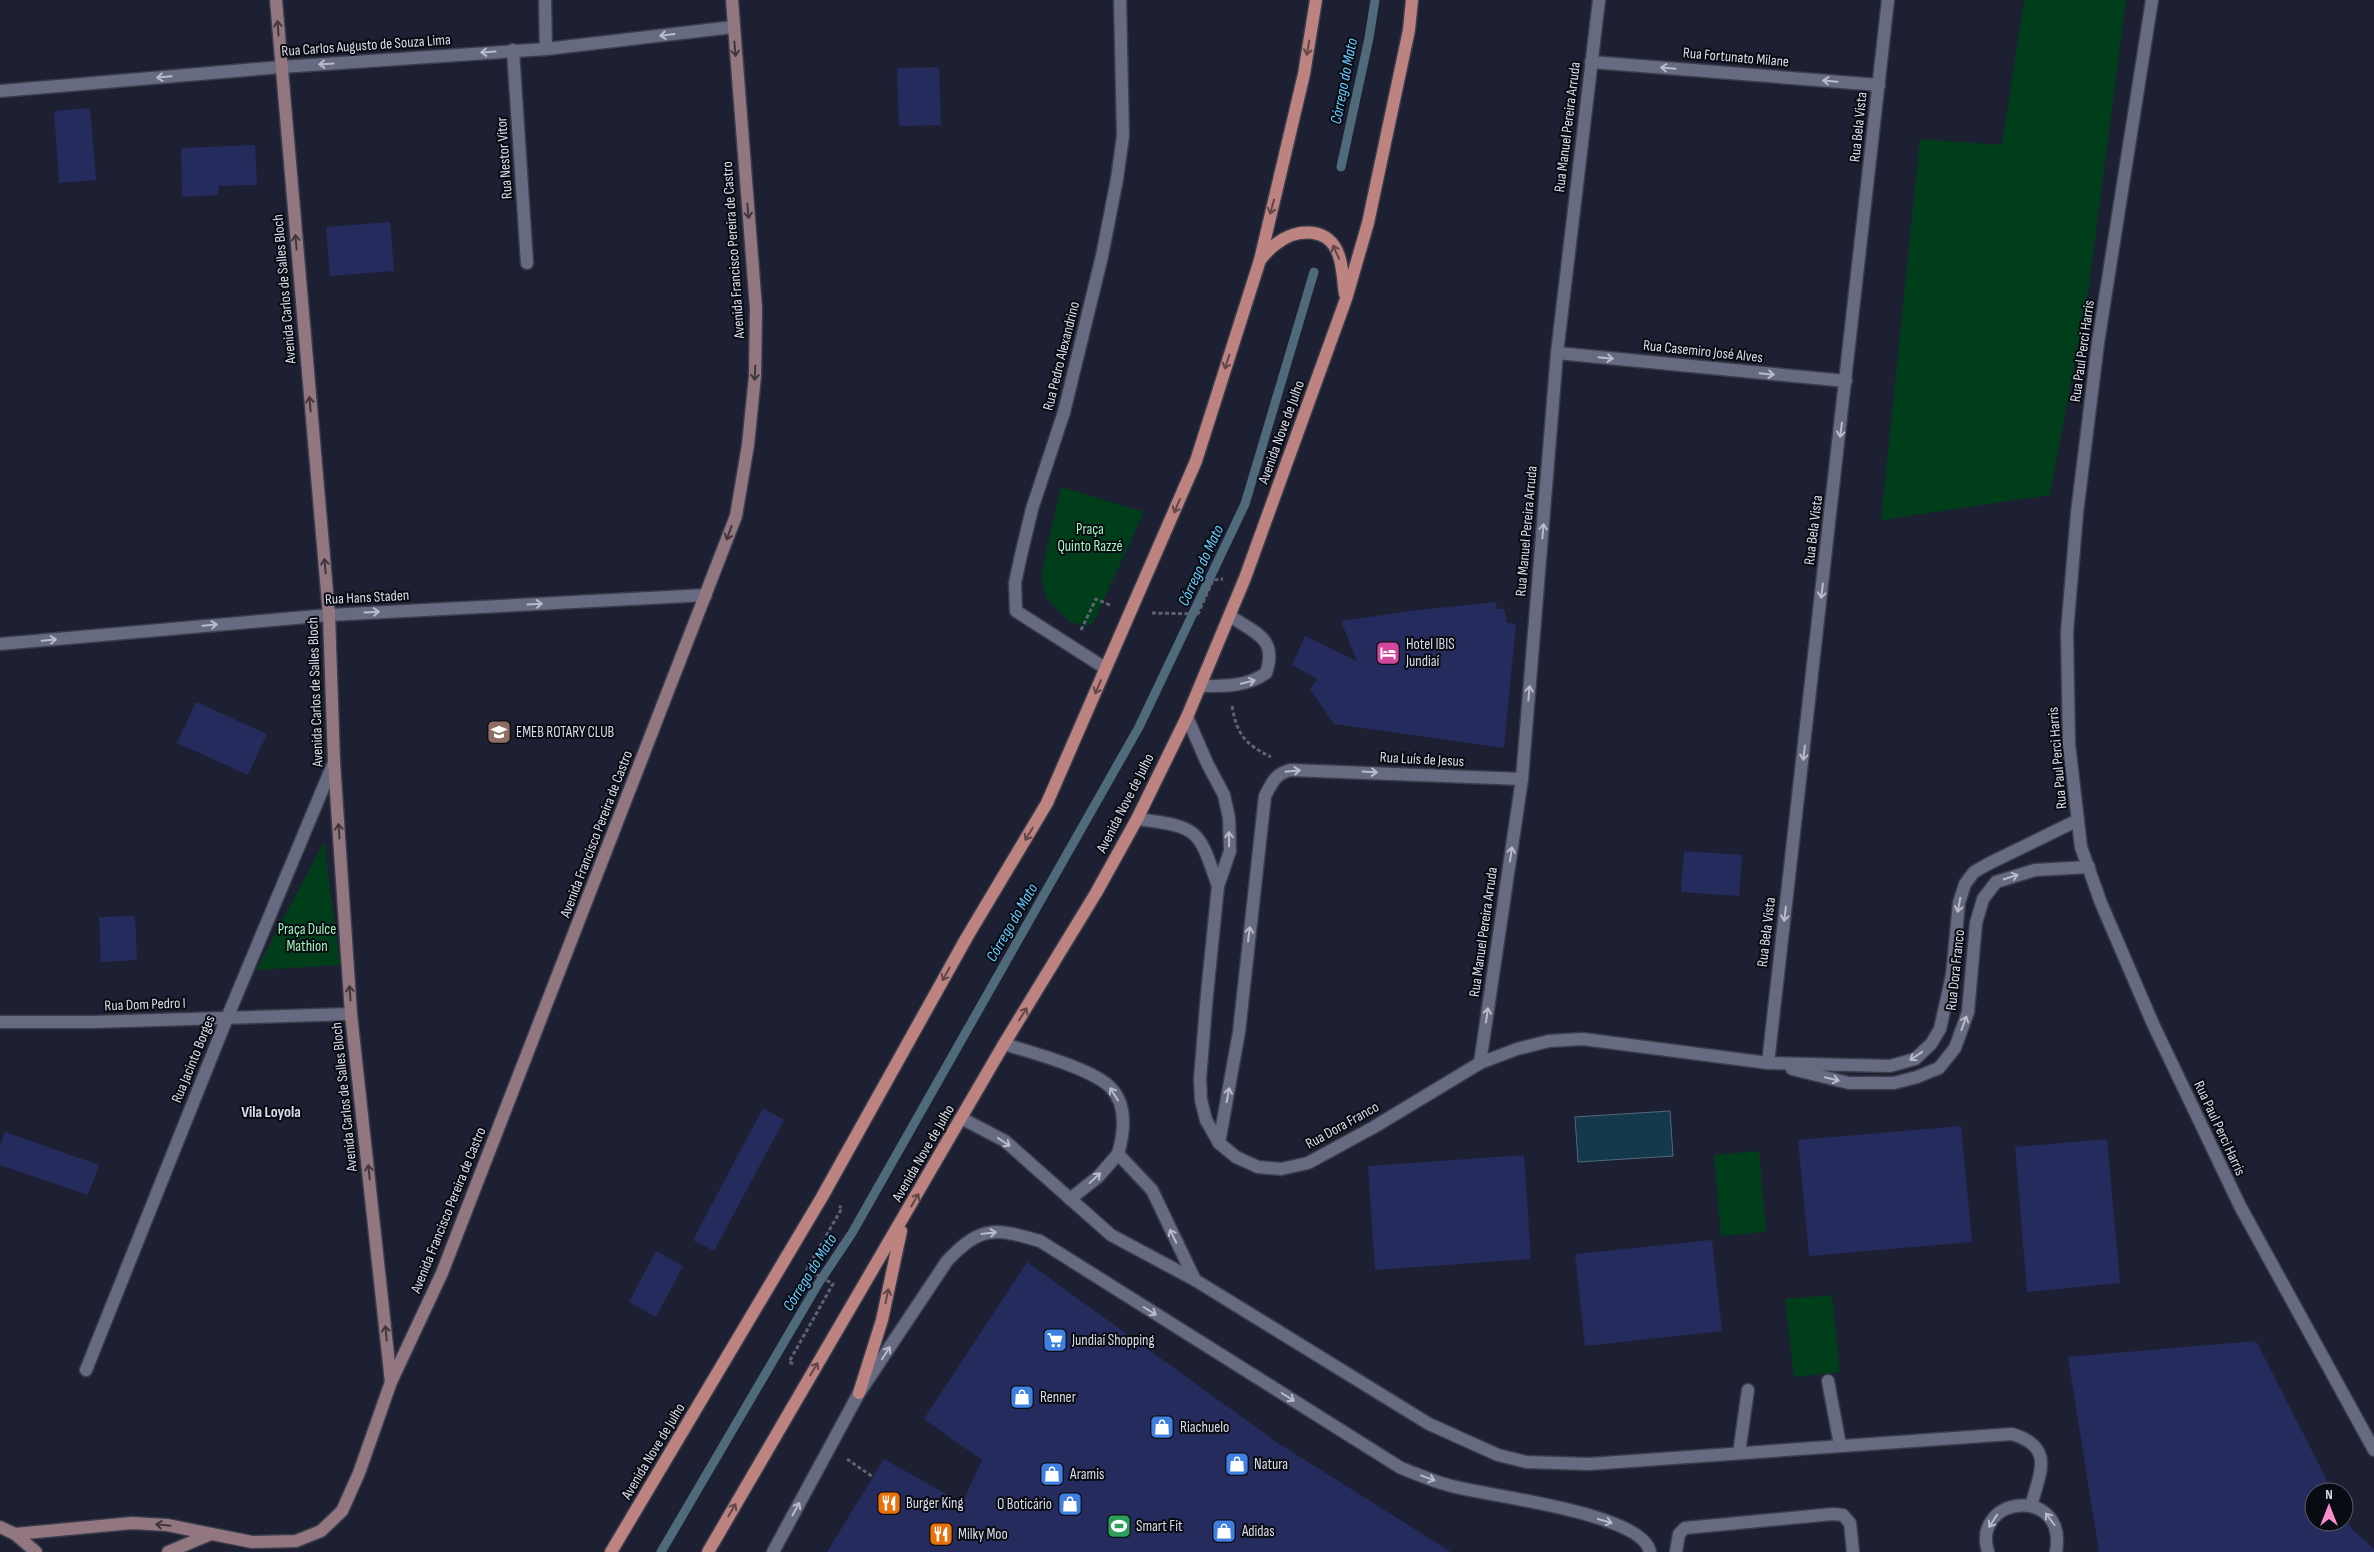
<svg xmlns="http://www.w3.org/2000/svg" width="2374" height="1552" font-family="'Sofia Sans Condensed',sans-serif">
  <rect width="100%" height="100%" fill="#1d2032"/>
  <g fill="#003d1b">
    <polygon points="2024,0 2126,0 2089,286 2050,495 1881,520 1920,139 2002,145"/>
    <polygon points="1061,487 1144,512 1094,621 1089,626 1070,622 1046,598 1041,575"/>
    <polygon points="324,842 340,965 256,970"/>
    <polygon points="1759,1151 1766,1232 1721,1236 1714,1155"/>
    <polygon points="1832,1295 1840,1372 1794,1377 1785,1299"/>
  </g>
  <polygon fill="#14394c" stroke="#4f6a7b" points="1670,1111 1673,1156 1578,1162 1575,1117"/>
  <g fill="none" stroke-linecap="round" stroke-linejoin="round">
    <g stroke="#4f6a7b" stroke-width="9">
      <polyline points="1341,167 1369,38 1375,0"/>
      <polyline points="661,1552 818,1284 852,1233 1139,727 1245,504 1314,272"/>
    </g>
  </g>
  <g fill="#262b5d">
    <polygon points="939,67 941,125 899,126 897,68"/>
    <polygon points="90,108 96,180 59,183 54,111"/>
    <polygon points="255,145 257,185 218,186 219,195 182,197 181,148"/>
    <polygon points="390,222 394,271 330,276 326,227"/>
    <polygon points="1496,602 1497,609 1504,609 1507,623 1516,624 1504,748 1334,724 1310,689 1317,679 1292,665 1305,636 1357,661 1341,621 1418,610"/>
    <polygon points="196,702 267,734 248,775 177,743"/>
    <polygon points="1684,851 1742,855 1739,896 1681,892"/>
    <polygon points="135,916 137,960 101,962 99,917"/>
    <polygon points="763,1108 784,1120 714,1251 693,1240"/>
    <polygon points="1961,1126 1972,1242 1809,1256 1798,1140"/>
    <polygon points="5,1132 99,1165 88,1195 0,1165 0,1147"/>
    <polygon points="2107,1139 2120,1283 2027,1292 2015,1147"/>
    <polygon points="1524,1155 1531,1259 1375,1270 1368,1166"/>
    <polygon points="1712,1240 1722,1331 1585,1346 1575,1254"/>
    <polygon points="656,1251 683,1266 656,1317 629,1302"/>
    <polygon points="1027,1262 1278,1443 1451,1552 827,1552 884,1459 962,1503 982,1460 924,1419"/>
    <polygon points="2256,1341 2333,1492 2314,1492 2314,1522 2344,1522 2344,1514 2352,1529 2374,1549 2374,1552 2099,1552 2068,1357"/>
  </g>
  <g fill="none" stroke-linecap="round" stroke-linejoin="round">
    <g stroke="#3a3c4b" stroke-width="15">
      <g id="lane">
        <polyline points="545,0 546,49"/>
        <path d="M1004 1044C1030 1052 1094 1069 1111 1088 1128 1106 1124 1133 1118 1154L1152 1190 1195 1280"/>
        <path d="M961 1118 1005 1141 1111 1235 1195 1280 1429 1424 1498 1455 1526 1462 1589 1464 2012 1434C2055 1447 2040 1472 2031 1506"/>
        <polyline points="1070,1199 1098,1177 1118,1154"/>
        <polyline points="1828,1381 1840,1445"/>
        <polyline points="1739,1453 1748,1390"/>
        <path d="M773 1552 859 1393 947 1261C981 1225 995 1228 1040 1241L1401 1468C1417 1474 1432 1481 1448 1485 1484 1496 1643 1512 1650 1552"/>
        <polyline points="1676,1552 1679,1534 1685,1528 1833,1514 1843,1515 1850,1523 1853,1552"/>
        <path d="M1988 1552C1971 1495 2068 1485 2056 1552"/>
      </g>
    </g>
    <g stroke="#3a3c4b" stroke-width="15">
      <g id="street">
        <polyline points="2152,0 2098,343 2077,513 2067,632 2069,744 2081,847 2101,903 2153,1024 2240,1206 2374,1450"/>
        <polyline points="513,50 527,263"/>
        <polyline points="1591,62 1879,85"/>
        <polyline points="0,91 281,67 546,49 733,27"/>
        <polyline points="1557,353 1846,381"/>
        <polyline points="0,644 329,615 706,595"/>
        <polyline points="1105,668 1016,611 1015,583 1021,555 1032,509 1064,412 1102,256 1117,179 1123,136 1120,0"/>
        <path d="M1200 686C1223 686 1247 687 1266 673 1278 638 1255 633 1230 616"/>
        <polyline points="1187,717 1207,763 1224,795 1229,818 1230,851 1218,886 1207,994 1200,1079 1201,1100 1206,1120 1219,1143 1236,1157 1258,1167 1281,1169 1308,1163 1374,1127 1480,1063 1517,1049 1549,1041 1583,1039 1768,1063 1890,1066 1915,1059 1931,1044 1940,1029 1952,975 1959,903 1965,884 1974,872 1988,864 2078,820"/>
        <path d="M1137 819C1199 827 1198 828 1218 886"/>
        <polyline points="0,1022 92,1022 351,1014"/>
        <polyline points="1480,1063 1522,779 1557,353 1599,0"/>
        <polyline points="1768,1063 1888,0"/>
        <polyline points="1792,1069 1849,1083 1894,1083 1917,1077 1939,1068 1955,1048 1968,1012 1976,923 1983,899 1996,882 2035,870 2089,867"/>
        <path d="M1219 1143 1239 1032 1265 796C1272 783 1275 774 1290 770L1522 779"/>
        <polyline points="86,1370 227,1018 334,762"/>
      </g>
    </g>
    <g stroke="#3a3c4b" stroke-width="15">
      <g id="secondary">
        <polyline points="276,0 329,615 334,762 351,1014 391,1382"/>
        <polyline points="0,1527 15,1534 36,1552"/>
        <polyline points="15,1534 132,1523 167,1525 252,1542 296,1541 321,1531 342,1511 359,1473 391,1382 442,1273 736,516 748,445 755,376 756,308 732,0"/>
        <polyline points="168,1552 211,1534"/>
      </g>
    </g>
    <g stroke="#3a3c4b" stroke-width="15">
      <g id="primary">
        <path d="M1260 260C1265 254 1270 248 1276 244 1297 227 1330 227 1339 256 1343 268 1343 282 1345 294"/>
        <polyline points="859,1393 882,1320 901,1231"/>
        <polyline points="611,1552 822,1197 967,937 1047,803 1196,461 1260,260 1304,74 1316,0"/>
        <polyline points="708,1552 1004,1044 1096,893 1137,819 1187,717 1245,578 1346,299 1368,223 1409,30 1412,0"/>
      </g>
    </g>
    <g stroke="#5f6272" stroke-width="3" stroke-dasharray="4 2.5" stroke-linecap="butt">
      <polyline points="1152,613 1198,614 1213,580 1223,579"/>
      <polyline points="1081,630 1096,599 1112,606"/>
      <path d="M1232 706C1237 735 1245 744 1271 757"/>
      <polyline points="793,1364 789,1362 833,1284 807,1269 842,1208 839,1206"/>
      <polyline points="847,1459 873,1477"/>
    </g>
    <use href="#lane" stroke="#676b81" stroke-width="12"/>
    <use href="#street" stroke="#676b81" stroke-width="12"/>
    <use href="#secondary" stroke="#927781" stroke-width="12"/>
    <use href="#primary" stroke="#bc8380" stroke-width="12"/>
  </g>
  <defs><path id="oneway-shaft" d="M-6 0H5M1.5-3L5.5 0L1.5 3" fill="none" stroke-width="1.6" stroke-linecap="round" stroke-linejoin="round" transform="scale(1.25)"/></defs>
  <g stroke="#40363e">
    <use href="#oneway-shaft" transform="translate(278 28) rotate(-94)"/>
    <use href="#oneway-shaft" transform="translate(735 49) rotate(85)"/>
    <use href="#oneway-shaft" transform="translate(748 211) rotate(85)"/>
    <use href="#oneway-shaft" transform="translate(296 242) rotate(-95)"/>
    <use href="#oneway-shaft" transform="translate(755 373) rotate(92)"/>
    <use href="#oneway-shaft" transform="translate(310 404) rotate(-95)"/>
    <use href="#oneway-shaft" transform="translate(729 533) rotate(110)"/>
    <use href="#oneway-shaft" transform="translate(325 566) rotate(-95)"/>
    <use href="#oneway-shaft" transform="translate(339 831) rotate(-94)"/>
    <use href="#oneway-shaft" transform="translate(350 993) rotate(-94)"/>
    <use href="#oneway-shaft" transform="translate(369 1172) rotate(-96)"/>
    <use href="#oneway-shaft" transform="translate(386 1333) rotate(-96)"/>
    <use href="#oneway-shaft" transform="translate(163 1525) rotate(-174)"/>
  </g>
  <g stroke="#b8bbca">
    <use href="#oneway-shaft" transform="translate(667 35) rotate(173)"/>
    <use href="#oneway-shaft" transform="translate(488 52) rotate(176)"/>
    <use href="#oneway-shaft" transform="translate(326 64) rotate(176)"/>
    <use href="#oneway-shaft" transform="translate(1668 68) rotate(-175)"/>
    <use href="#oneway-shaft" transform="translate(164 77) rotate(175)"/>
    <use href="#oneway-shaft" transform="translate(1830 81) rotate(-175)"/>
    <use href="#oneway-shaft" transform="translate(1606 358) rotate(6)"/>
    <use href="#oneway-shaft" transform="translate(1767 374) rotate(6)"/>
    <use href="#oneway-shaft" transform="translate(1841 430) rotate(97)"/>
    <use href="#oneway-shaft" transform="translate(1543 531) rotate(-85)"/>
    <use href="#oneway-shaft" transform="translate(1822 591) rotate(97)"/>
    <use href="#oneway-shaft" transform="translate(535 604) rotate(-3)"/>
    <use href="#oneway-shaft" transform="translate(372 612) rotate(-3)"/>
    <use href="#oneway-shaft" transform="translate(210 625) rotate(-5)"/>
    <use href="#oneway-shaft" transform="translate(49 640) rotate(-5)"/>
    <use href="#oneway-shaft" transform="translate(1248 682) rotate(-13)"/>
    <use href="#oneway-shaft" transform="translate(1529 693) rotate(-85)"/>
    <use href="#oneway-shaft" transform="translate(1804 753) rotate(97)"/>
    <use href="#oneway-shaft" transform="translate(1293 771) rotate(-6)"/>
    <use href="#oneway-shaft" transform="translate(1370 772) rotate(3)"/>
    <use href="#oneway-shaft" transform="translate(1229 839) rotate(-91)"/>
    <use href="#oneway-shaft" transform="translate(1511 854) rotate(-82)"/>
    <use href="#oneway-shaft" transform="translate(2011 877) rotate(-18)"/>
    <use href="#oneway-shaft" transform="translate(1959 905) rotate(101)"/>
    <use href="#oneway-shaft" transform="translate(1785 914) rotate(97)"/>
    <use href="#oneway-shaft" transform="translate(1249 934) rotate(-83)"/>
    <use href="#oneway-shaft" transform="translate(1487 1015) rotate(-82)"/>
    <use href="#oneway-shaft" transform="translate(1964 1023) rotate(-70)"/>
    <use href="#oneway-shaft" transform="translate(1916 1056) rotate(146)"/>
    <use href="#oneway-shaft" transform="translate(1832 1079) rotate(14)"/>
    <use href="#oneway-shaft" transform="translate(1114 1094) rotate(-122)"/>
    <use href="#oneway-shaft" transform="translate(1228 1095) rotate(-79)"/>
    <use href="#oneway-shaft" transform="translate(1004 1142) rotate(34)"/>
    <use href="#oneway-shaft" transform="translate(1095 1178) rotate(-43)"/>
    <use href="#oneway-shaft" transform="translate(989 1233) rotate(-7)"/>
    <use href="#oneway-shaft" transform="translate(1173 1236) rotate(-116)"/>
    <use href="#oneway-shaft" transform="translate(1150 1311) rotate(32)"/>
    <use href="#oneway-shaft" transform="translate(886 1353) rotate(-57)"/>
    <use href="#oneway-shaft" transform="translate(1288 1397) rotate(32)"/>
    <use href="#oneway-shaft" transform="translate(1428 1478) rotate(20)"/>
    <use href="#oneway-shaft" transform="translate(796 1509) rotate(-61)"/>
    <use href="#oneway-shaft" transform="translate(2050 1519) rotate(-127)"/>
    <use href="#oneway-shaft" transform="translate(1605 1521) rotate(16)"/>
    <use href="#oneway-shaft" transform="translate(1993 1521) rotate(123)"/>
  </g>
  <g stroke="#624749">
    <use href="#oneway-shaft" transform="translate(1308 48) rotate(100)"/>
    <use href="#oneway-shaft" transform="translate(1272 207) rotate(106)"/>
    <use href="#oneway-shaft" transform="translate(1336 252) rotate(-114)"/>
    <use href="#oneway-shaft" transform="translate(1227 362) rotate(108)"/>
    <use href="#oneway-shaft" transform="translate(1177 506) rotate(113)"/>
    <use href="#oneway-shaft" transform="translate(1098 687) rotate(113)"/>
    <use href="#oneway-shaft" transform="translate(1029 834) rotate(121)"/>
    <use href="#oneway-shaft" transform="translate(946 974) rotate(119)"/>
    <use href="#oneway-shaft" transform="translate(1023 1014) rotate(-58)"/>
    <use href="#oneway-shaft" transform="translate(915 1200) rotate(-60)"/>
    <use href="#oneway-shaft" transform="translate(887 1296) rotate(-78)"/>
    <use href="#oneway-shaft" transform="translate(814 1369) rotate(-59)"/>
    <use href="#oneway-shaft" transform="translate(732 1510) rotate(-60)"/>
  </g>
  <defs>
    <g id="hotel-square" transform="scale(1.25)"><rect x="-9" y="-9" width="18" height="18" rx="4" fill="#d1479c" stroke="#090b12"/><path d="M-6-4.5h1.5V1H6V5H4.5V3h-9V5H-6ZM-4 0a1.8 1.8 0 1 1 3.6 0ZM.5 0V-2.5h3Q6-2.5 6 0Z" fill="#fff"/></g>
    <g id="school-square" transform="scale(1.25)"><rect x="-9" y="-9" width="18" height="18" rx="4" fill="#8d6e63" stroke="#090b12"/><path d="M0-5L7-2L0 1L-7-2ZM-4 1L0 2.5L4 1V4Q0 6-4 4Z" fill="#fff"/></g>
    <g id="supermarket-square" transform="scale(1.25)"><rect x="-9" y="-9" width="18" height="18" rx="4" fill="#3f7fe0" stroke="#090b12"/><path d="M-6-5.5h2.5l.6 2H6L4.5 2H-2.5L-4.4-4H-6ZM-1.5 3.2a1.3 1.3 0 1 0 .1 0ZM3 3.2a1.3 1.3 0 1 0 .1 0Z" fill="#fff"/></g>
    <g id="shop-square" transform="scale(1.25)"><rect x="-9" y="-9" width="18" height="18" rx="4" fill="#3f7fe0" stroke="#090b12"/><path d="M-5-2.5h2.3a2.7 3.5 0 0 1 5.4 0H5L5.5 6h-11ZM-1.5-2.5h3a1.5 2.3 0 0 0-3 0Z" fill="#fff"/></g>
    <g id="restaurant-square" transform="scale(1.25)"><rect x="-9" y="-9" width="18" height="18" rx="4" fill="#e8710a" stroke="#090b12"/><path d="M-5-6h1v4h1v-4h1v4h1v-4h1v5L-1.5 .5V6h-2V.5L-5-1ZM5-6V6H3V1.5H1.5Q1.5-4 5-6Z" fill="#fff"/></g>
    <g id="stadium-square" transform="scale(1.25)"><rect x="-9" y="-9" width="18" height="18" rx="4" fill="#2e9e5b" stroke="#090b12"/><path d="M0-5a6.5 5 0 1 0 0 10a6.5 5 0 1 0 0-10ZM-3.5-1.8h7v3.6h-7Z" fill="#fff"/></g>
  </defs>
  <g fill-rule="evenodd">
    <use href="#hotel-square" x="1388" y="653"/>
    <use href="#school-square" x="499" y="732"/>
    <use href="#supermarket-square" x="1055" y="1340"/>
    <use href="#shop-square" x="1022" y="1397"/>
    <use href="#shop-square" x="1162" y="1427"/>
    <use href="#shop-square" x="1237" y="1464"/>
    <use href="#shop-square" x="1052" y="1474"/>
    <use href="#restaurant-square" x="889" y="1503"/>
    <use href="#shop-square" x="1070" y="1504"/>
    <use href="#stadium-square" x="1119" y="1526"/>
    <use href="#shop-square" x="1224" y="1531"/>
    <use href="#restaurant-square" x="941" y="1534"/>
  </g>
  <g text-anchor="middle" stroke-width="4" stroke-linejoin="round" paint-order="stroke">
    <g font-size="15" fill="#dadde9" stroke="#090b12">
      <text transform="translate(366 45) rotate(-4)" y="5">Rua Carlos Augusto de Souza Lima</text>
      <text transform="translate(1736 57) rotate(5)" y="5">Rua Fortunato Milane</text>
      <text transform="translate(1567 127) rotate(-83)" y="5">Rua Manuel Pereira Arruda</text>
      <text transform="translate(1858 127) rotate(-84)" y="5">Rua Bela Vista</text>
      <text transform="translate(504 158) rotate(-94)" y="5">Rua Nestor Vitor</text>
      <text transform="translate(733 250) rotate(-94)" y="5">Avenida Francisco Pereira de Castro</text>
      <text transform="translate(284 289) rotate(-95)" y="5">Avenida Carlos de Salles Bloch</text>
      <text transform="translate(1703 351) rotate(6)" y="5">Rua Casemiro José Alves</text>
      <text transform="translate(2082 351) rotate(-82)" y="5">Rua Paul Perci Harris</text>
      <text transform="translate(1061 356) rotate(-76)" y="5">Rua Pedro Alexandrino</text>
      <text transform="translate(1281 432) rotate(-70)" y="5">Avenida Nove de Julho</text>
      <text transform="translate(1813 530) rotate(-83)" y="5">Rua Bela Vista</text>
      <text transform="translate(1526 531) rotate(-85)" y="5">Rua Manuel Pereira Arruda</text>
      <text transform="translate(367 597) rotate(-3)" y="5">Rua Hans Staden</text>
      <text transform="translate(315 692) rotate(-92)" y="5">Avenida Carlos de Salles Bloch</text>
      <text transform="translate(2057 758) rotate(-95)" y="5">Rua Paul Perci Harris</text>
      <text transform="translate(1422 759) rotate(3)" y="5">Rua Luís de Jesus</text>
      <text transform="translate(1125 803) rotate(-63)" y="5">Avenida Nove de Julho</text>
      <text transform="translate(596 834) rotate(-69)" y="5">Avenida Francisco Pereira de Castro</text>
      <text transform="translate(1483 932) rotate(-82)" y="5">Rua Manuel Pereira Arruda</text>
      <text transform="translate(1766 932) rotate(-83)" y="5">Rua Bela Vista</text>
      <text transform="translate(1955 970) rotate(-84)" y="5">Rua Dora Franco</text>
      <text transform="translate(145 1004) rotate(-2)" y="5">Rua Dom Pedro I</text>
      <text transform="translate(193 1059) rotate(-68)" y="5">Rua Jacinto Borges</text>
      <text transform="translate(344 1097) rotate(-96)" y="5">Avenida Carlos de Salles Bloch</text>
      <text transform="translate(1342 1125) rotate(-29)" y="5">Rua Dora Franco</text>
      <text transform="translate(2220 1128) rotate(65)" y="5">Rua Paul Perci Harris</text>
      <text transform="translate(923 1153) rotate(-60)" y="5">Avenida Nove de Julho</text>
      <text transform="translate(448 1210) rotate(-68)" y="5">Avenida Francisco Pereira de Castro</text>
      <text transform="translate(653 1451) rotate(-59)" y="5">Avenida Nove de Julho</text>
    </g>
    <g font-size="15" fill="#a1f5b8" stroke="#090b12">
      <text x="1090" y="534">Praça<tspan x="1090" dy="17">Quinto Razzé</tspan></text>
      <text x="307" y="934">Praça Dulce<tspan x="307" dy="17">Mathion</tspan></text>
    </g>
    <g font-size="15" fill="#dadde9" stroke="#090b12" text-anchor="start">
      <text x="1406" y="649">Hotel IBIS<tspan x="1406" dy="17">Jundiaí</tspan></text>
      <text x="516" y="737">EMEB ROTARY CLUB</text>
      <text x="1072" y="1345">Jundiaí Shopping</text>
      <text x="1040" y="1402">Renner</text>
      <text x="1180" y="1432">Riachuelo</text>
      <text x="1254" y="1469">Natura</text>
      <text x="1070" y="1479">Aramis</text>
      <text x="906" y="1508">Burger King</text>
      <text x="1052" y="1509" text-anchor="end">O Boticário</text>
      <text x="1136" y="1531">Smart Fit</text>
      <text x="1242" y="1536">Adidas</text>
      <text x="958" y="1539">Milky Moo</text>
    </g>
    <g font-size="16" font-style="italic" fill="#67ccff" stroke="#090b12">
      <text transform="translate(1343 81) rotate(-79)" y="6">Córrego do Mato</text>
      <text transform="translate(1200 565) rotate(-65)" y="6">Córrego do Mato</text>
      <text transform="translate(1011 922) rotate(-60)" y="6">Córrego do Mato</text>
      <text transform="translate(809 1272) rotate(-58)" y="6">Córrego do Mato</text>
    </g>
    <g font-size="16" font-weight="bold" fill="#dadde9" stroke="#090b12">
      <text x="271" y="1117">Vila Loyola</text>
    </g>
  </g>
  <g transform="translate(2329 1507)"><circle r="24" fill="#090b12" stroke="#5d5f68"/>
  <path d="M0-4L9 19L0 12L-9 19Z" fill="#f98fca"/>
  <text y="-8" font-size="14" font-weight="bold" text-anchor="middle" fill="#dadde9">N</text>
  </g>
</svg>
